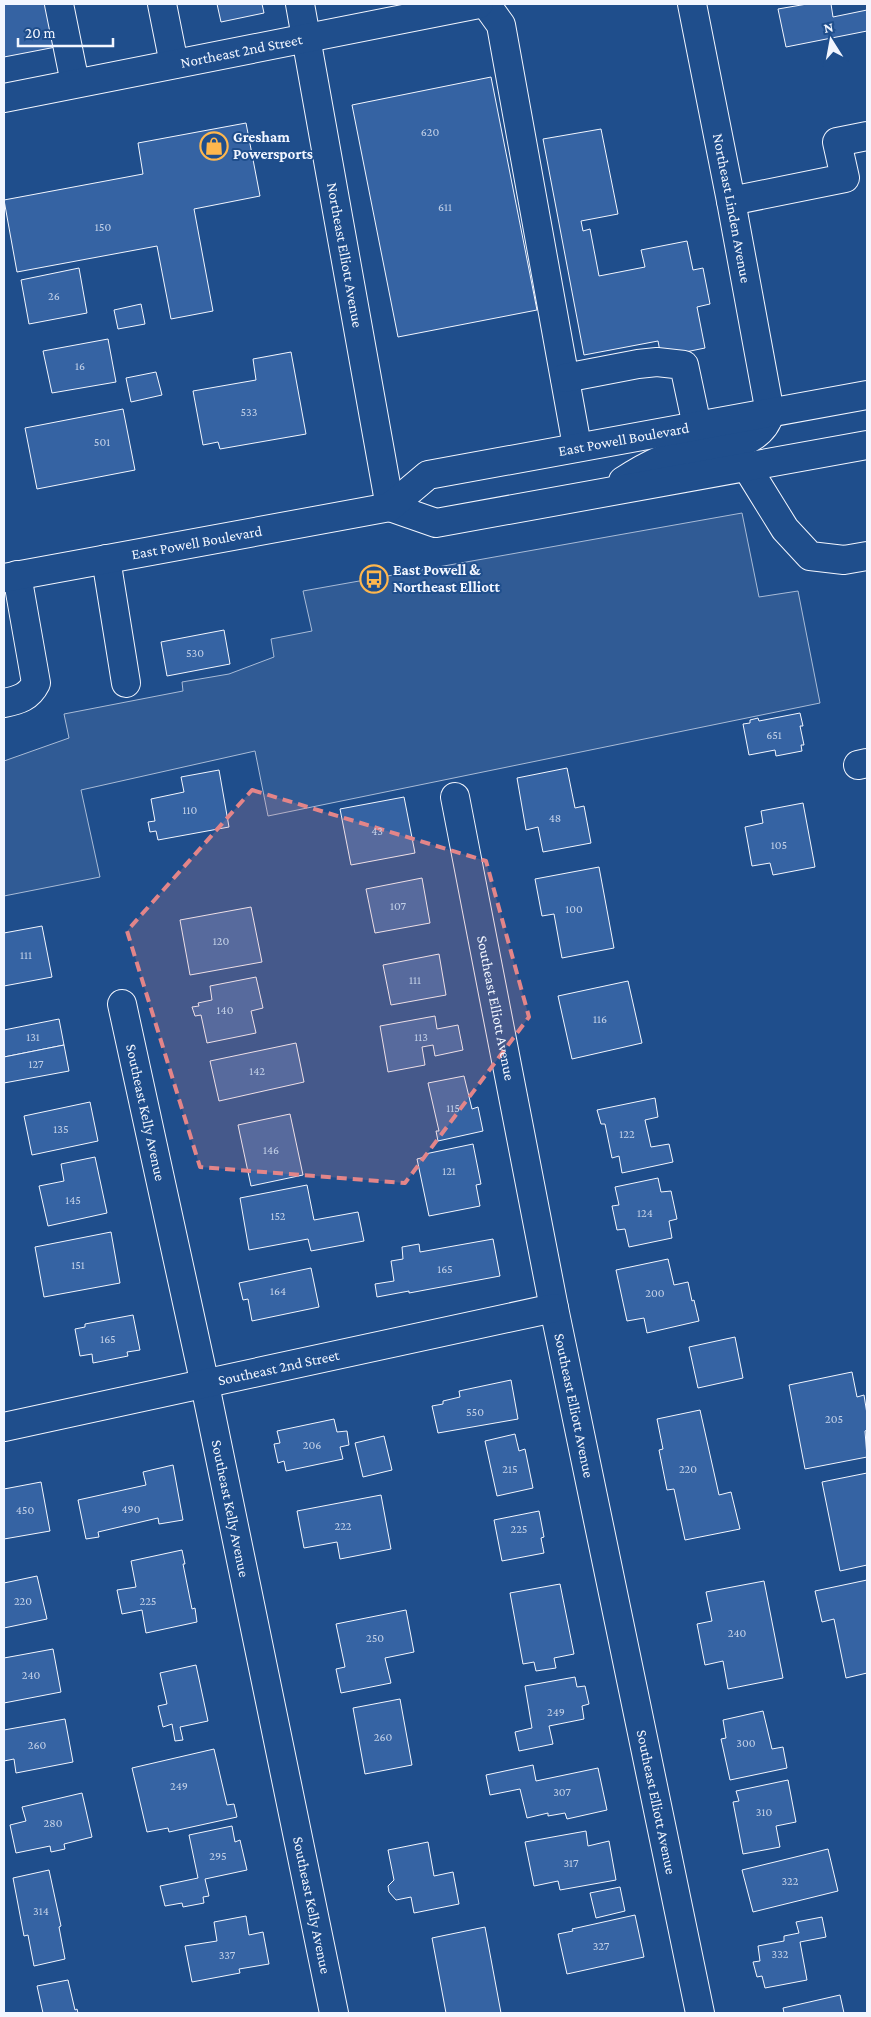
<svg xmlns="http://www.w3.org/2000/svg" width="871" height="2017" font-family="'Crimson Pro',serif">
  <rect width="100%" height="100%" fill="#1f4e8c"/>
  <polygon fill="#305b95" stroke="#a8bbd7" points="742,513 759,597 798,591 820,703 268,816 255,751 81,790 100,877 4,896 4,761 69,738 64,714 183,691 182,682 229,674 274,657 271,639 312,631 303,591"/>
  <g fill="#3563a3" stroke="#f2f6ff">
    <polygon points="4,4 53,4 61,46 4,57"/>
    <polygon points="217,4 262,4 264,13 221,22"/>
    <polygon points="807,4 831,4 833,17 867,10 867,31 786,47 778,9"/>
    <polygon points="491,77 537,310 398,337 352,105"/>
    <polygon points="246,123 260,196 194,209 213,311 171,319 157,246 17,272 4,200 143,174 138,143"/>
    <polygon points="601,129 618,214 581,221 583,231 590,229 599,276 645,267 641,250 687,241 693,270 703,268 710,304 697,307 705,348 661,357 658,341 584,355 543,139"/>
    <polygon points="79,268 87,313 29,324 21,280"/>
    <polygon points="141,304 145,324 118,329 114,310"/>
    <polygon points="108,339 116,382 52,393 43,351"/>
    <polygon points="291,352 306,434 220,449 218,442 203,445 193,391 256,380 253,359"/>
    <polygon points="156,372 162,395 131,402 126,378"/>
    <polygon points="123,409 135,470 37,489 25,428"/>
    <polygon points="224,630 230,664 167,676 161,642"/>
    <polygon points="800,713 803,726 800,726 804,745 801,745 802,751 776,756 775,750 749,755 743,724 750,723 750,720 758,718 759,721"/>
    <polygon points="567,768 575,808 584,806 591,843 543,852 538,827 526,830 517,778"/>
    <polygon points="219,770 229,827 158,840 156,831 150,832 148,822 155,821 151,799 184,792 181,777"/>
    <polygon points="404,797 415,853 351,865 340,809"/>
    <polygon points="803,803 815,867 773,875 770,863 752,866 745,827 763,823 761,811"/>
    <polygon points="599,867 614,948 562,958 554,914 542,916 535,879"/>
    <polygon points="422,878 430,923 375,933 366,889"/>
    <polygon points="251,907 262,962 190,975 180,920"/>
    <polygon points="42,926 52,977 4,986 4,933"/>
    <polygon points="439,954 446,995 391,1005 383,965"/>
    <polygon points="256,977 263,1008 251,1011 256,1033 207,1043 201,1015 195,1016 192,1007 199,1006 198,1003 212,1000 210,986"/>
    <polygon points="628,981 642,1043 572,1059 558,996"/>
    <polygon points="435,1016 437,1029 458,1025 463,1050 435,1056 433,1045 422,1047 425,1065 388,1072 380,1026"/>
    <polygon points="59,1019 64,1045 4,1057 4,1030"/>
    <polygon points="296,1043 304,1082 219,1101 210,1061"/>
    <polygon points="64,1045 69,1071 4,1083 4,1057"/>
    <polygon points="464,1076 472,1109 478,1107 483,1131 438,1141 436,1131 439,1131 428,1083"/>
    <polygon points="655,1098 658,1117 645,1120 651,1147 669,1144 673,1162 622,1173 619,1156 612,1158 605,1124 601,1124 597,1110"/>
    <polygon points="90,1102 98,1141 32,1155 24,1116"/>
    <polygon points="290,1114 303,1175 251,1186 238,1125"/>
    <polygon points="473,1144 481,1184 476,1185 480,1206 429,1216 417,1159 425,1157 425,1154"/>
    <polygon points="95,1157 107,1213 48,1226 39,1186 64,1181 61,1164"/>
    <polygon points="658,1178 661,1192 671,1191 677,1219 669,1221 672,1238 629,1247 625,1229 617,1230 612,1206 619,1205 615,1187"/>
    <polygon points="307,1185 314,1220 358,1212 364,1241 311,1251 308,1239 249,1250 240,1198"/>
    <polygon points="111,1232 120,1283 44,1297 35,1247"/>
    <polygon points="493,1239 500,1276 409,1293 409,1291 377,1297 375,1284 394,1281 391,1261 403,1259 402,1247 419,1244 420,1252"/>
    <polygon points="668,1259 674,1285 688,1282 692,1301 694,1300 699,1321 647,1333 644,1318 627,1321 616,1270"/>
    <polygon points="311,1268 319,1307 252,1321 248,1299 243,1300 239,1283"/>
    <polygon points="133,1315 140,1350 127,1352 128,1356 93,1363 92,1354 80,1356 75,1329 85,1327 85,1324"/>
    <polygon points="735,1337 743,1378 698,1388 689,1347"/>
    <polygon points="852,1372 857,1397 864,1395 867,1414 867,1430 865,1431 867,1457 805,1469 789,1385"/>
    <polygon points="511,1380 518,1419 438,1433 432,1406 443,1404 443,1401 460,1397 459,1391"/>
    <polygon points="700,1410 719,1495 731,1492 740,1529 685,1540 674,1489 667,1490 659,1450 663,1449 657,1419"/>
    <polygon points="334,1419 337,1432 347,1431 349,1445 340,1447 343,1459 286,1471 284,1461 278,1463 274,1444 280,1443 277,1431"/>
    <polygon points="515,1434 519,1451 525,1449 533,1488 497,1496 485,1441"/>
    <polygon points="384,1436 392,1470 363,1477 355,1443"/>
    <polygon points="173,1465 183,1520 159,1524 158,1518 98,1532 99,1537 86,1539 78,1500 146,1485 143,1472"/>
    <polygon points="867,1473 867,1565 840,1571 822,1482"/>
    <polygon points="41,1482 50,1531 4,1539 4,1489"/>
    <polygon points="381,1495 391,1549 340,1559 337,1542 304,1548 297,1511"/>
    <polygon points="539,1511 544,1537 541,1538 544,1553 502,1561 494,1520"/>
    <polygon points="182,1550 185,1564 183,1564 192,1609 195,1608 197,1622 146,1633 142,1610 122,1614 117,1590 136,1587 131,1561"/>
    <polygon points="37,1576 47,1619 4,1628 4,1583"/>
    <polygon points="867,1580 867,1673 846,1678 834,1619 822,1622 815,1591"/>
    <polygon points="764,1581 783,1678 728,1689 723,1661 705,1665 697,1624 712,1621 706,1592"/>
    <polygon points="560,1584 574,1654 554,1658 556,1668 536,1671 534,1662 523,1664 510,1593"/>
    <polygon points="406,1610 414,1652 385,1658 391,1683 341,1693 336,1669 345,1667 336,1624"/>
    <polygon points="53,1649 61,1692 4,1703 4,1658"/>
    <polygon points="196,1665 208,1721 180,1727 183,1740 175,1741 172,1724 163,1727 158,1706 167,1704 160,1673"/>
    <polygon points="575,1677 577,1687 585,1686 589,1704 582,1706 584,1719 549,1726 553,1744 519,1751 515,1732 532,1728 525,1686"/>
    <polygon points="400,1699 412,1765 365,1774 353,1708"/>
    <polygon points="763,1711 772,1749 783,1747 787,1768 730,1780 721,1739 726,1738 723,1720"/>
    <polygon points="65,1719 73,1762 16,1773 14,1759 4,1761 4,1730"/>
    <polygon points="214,1749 227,1805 234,1804 237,1817 169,1832 168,1828 147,1832 132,1768"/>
    <polygon points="533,1765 536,1781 598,1768 607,1810 567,1819 565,1813 548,1816 548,1813 527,1818 520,1789 490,1795 486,1775"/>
    <polygon points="788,1780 796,1822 776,1826 780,1847 743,1854 733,1802 739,1801 736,1791"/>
    <polygon points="82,1793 92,1837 64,1844 65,1849 51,1852 50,1846 16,1853 10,1825 26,1821 22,1807"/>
    <polygon points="232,1826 235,1842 240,1840 247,1870 205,1879 209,1896 203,1897 204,1903 183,1907 182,1903 165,1906 160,1886 198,1878 189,1835"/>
    <polygon points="586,1831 588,1846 609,1841 616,1880 560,1890 558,1881 534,1886 525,1842"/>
    <polygon points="428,1842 434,1876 453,1872 459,1904 414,1913 411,1897 396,1900 389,1892 388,1886 394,1880 388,1850"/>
    <polygon points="828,1849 838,1891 753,1912 742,1870"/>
    <polygon points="49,1870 61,1926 59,1927 65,1959 34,1966 28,1935 24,1936 13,1878"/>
    <polygon points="620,1887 625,1911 596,1918 590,1893"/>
    <polygon points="635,1915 644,1957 567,1974 558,1934 573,1931 572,1929"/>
    <polygon points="246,1916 249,1935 263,1932 269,1964 239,1969 240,1973 192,1982 185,1946 217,1941 214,1922"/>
    <polygon points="822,1917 826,1937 800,1942 807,1980 765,1988 762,1976 757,1977 753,1962 760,1961 758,1946 784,1941 784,1936 799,1933 796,1922"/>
    <polygon points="485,1927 501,2013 446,2013 432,1938"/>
    <polygon points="68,1980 75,2010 77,2009 78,2013 43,2013 37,1986"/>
    <polygon points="840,1995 844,2013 784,2013 783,2008"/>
  </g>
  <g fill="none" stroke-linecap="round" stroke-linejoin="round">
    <g stroke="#f2f6ff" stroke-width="30">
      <g id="minor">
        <polyline points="59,4 75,83"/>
        <polyline points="162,4 174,64"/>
        <path id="s1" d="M300 4 390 507"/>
        <polyline points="486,4 501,25 577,446"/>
        <path id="s2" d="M692 4 731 201 770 413"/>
        <path id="s3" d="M4 98 479 4"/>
        <polyline points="731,201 845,178 837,142 867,136"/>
        <polyline points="565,378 638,364 657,362 684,365 697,426"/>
        <polyline points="746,466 785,529 810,556 844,560 867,556"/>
        <polyline points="106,559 126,683"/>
        <path d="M4 703C19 700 29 697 36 683L17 575"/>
        <polyline points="858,765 867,763"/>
        <path id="s4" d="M455 797 554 1308 700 2013"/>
        <path id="s5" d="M122 1004 205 1385 334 2013"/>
        <path id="s6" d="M4 1427 554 1308"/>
      </g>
    </g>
    <g stroke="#f2f6ff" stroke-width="30">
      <g id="major">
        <path d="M623 481C635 473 649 465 663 459 696 447 759 455 770 413"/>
        <polyline points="390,507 436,523 867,445"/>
        <path id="s7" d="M4 578 390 507 428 475 867 395"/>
      </g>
    </g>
    <use href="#minor" stroke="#1f4e8c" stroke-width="28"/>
    <use href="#major" stroke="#1f4e8c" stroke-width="28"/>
  </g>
  <path fill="#e38589" fill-opacity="0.2" stroke="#e38589" stroke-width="4" stroke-dasharray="10 6" stroke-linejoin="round" d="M252 790 486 861 529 1017 405 1183 200 1167 127 931Z"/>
  <defs>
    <g id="shop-ring" transform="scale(1.4375)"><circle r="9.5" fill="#1f4e8c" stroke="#ffb74d" stroke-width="1.5"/><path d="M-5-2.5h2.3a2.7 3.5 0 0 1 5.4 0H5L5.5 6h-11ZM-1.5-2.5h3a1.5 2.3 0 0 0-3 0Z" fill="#ffb74d"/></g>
    <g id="bus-ring" transform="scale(1.4375)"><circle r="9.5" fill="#1f4e8c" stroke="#ffb74d" stroke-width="1.5"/><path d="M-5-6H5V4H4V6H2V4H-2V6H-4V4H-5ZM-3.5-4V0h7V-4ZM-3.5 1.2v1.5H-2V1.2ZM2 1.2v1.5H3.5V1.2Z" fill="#ffb74d"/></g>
  </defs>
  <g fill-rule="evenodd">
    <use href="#shop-ring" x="214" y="146"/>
    <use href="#bus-ring" x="374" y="579"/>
  </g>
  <g text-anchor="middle" stroke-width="4" stroke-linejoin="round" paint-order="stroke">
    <g font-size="12" fill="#c3d1e8">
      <text x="430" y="136">620</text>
      <text x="445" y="211">611</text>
      <text x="103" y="231">150</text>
      <text x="54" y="300">26</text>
      <text x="80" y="370">16</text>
      <text x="249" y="416">533</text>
      <text x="102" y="446">501</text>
      <text x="195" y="657">530</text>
      <text x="774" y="739">651</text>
      <text x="190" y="814">110</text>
      <text x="555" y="822">48</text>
      <text x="377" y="835">43</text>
      <text x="779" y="849">105</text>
      <text x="398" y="910">107</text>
      <text x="574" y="913">100</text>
      <text x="221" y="945">120</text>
      <text x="26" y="959">111</text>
      <text x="415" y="984">111</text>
      <text x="225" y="1014">140</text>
      <text x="600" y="1023">116</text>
      <text x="33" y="1041">131</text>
      <text x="421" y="1041">113</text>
      <text x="36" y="1068">127</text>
      <text x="257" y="1075">142</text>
      <text x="453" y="1112">115</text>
      <text x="61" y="1133">135</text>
      <text x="627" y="1138">122</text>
      <text x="271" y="1154">146</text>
      <text x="449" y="1175">121</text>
      <text x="73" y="1204">145</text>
      <text x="645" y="1217">124</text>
      <text x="278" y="1220">152</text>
      <text x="78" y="1269">151</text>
      <text x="445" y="1273">165</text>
      <text x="278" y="1295">164</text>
      <text x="655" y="1297">200</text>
      <text x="108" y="1343">165</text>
      <text x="475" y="1416">550</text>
      <text x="834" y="1423">205</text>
      <text x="312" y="1449">206</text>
      <text x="510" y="1473">215</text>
      <text x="688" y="1473">220</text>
      <text x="131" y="1513">490</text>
      <text x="25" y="1514">450</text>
      <text x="343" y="1530">222</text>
      <text x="519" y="1533">225</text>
      <text x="23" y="1605">220</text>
      <text x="148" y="1605">225</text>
      <text x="737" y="1637">240</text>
      <text x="375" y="1642">250</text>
      <text x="31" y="1679">240</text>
      <text x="556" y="1716">249</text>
      <text x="383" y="1741">260</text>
      <text x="746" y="1747">300</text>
      <text x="37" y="1749">260</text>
      <text x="179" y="1790">249</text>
      <text x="562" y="1796">307</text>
      <text x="764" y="1816">310</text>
      <text x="53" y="1827">280</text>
      <text x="218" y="1860">295</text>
      <text x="571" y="1867">317</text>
      <text x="790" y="1885">322</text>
      <text x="41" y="1915">314</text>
      <text x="601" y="1950">327</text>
      <text x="780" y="1958">332</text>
      <text x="227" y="1959">337</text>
    </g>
    <g font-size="15" fill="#f2f6ff" stroke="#1f4e8c">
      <text dy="5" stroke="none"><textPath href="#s3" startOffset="242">Northeast 2nd Street</textPath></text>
      <text dy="5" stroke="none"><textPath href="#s2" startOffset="208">Northeast Linden Avenue</textPath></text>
      <text dy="5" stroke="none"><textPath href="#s1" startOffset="255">Northeast Elliott Avenue</textPath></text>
      <text dy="5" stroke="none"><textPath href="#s7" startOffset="641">East Powell Boulevard</textPath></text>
      <text dy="5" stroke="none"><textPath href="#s7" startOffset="196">East Powell Boulevard</textPath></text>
      <text dy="5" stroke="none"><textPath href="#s4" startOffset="215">Southeast Elliott Avenue</textPath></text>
      <text dy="5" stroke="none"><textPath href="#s5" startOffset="111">Southeast Kelly Avenue</textPath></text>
      <text dy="5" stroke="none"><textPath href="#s6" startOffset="281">Southeast 2nd Street</textPath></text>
      <text dy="5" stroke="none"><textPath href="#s4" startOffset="620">Southeast Elliott Avenue</textPath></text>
      <text dy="5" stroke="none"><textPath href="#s5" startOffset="516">Southeast Kelly Avenue</textPath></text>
      <text dy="5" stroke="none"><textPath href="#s4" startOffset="1025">Southeast Elliott Avenue</textPath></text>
      <text dy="5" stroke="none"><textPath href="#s5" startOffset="921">Southeast Kelly Avenue</textPath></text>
    </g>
    <g font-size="15" font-weight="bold" fill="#f2f6ff" stroke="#1f4e8c" text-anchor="start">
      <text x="233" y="142">Gresham<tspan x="233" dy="17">Powersports</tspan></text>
      <text x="393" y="575">East Powell &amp;<tspan x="393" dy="17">Northeast Elliott</tspan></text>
    </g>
  </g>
  <rect width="871" height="2017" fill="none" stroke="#f2f6ff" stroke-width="10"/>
  <g transform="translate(831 40) rotate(349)" stroke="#1f4e8c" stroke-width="4" paint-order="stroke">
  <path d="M0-4L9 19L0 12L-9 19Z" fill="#f2f6ff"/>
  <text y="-8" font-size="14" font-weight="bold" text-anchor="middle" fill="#f2f6ff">N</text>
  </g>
  <path d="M18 38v8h95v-8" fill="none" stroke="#f2f6ff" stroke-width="2.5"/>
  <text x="25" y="38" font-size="15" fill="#f2f6ff" stroke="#1f4e8c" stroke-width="4" paint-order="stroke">20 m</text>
</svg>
